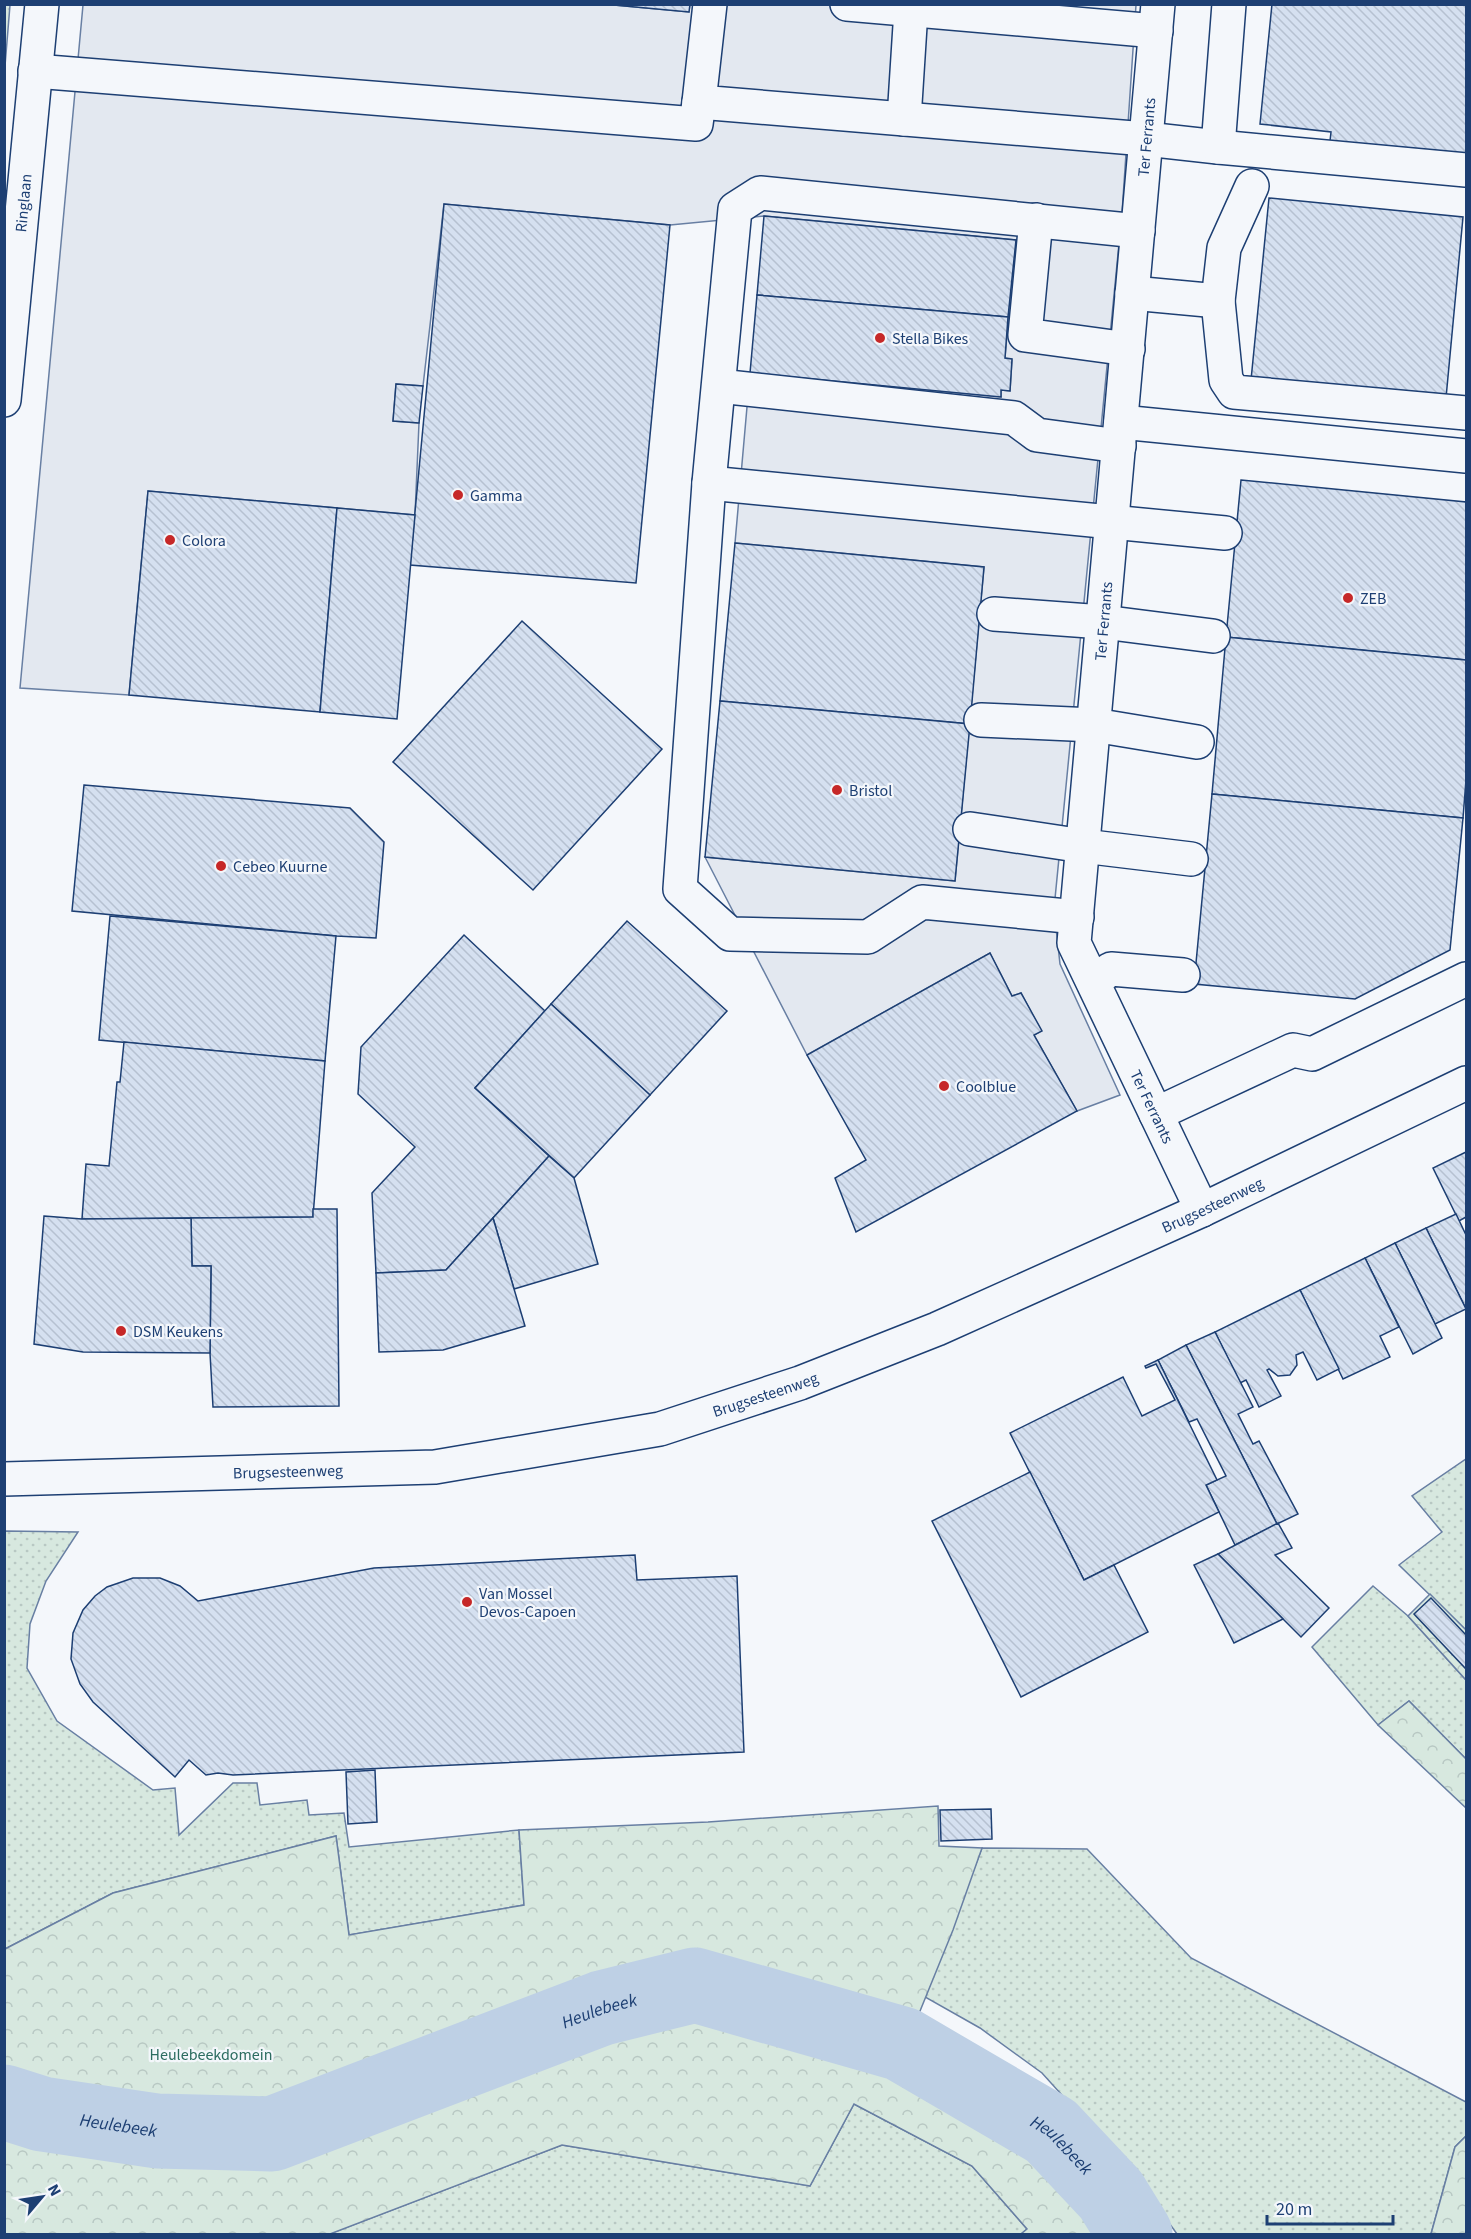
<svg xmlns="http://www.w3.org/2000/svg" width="1471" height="2239" font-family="'Source Sans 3',sans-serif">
  <defs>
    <pattern id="grass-dots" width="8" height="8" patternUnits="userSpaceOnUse" patternTransform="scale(1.5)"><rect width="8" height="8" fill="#d7e8df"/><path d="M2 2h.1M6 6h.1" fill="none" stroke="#b8c8c3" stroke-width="1.8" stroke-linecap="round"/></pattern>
    <pattern id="forest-crowns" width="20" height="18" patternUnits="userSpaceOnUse" patternTransform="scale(1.5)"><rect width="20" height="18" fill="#d7e8df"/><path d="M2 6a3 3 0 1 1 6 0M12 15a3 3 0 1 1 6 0" fill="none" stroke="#b8c8c3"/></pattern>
    <pattern id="building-back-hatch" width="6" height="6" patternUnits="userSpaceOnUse" patternTransform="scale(1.5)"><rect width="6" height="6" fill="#d5e0f0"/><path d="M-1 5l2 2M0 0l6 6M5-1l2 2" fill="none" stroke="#b6c1d1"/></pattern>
  </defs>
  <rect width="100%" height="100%" fill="#f4f7fb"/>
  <g fill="url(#grass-dots)" stroke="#687fa3" stroke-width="1.5">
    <polygon points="5,4 10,5 5,66 4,5"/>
    <polygon points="1466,1459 1466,1630 1399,1565 1442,1532 1412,1496"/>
    <polygon points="5,1531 78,1532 46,1581 30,1624 27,1668 57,1721 153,1790 175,1788 179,1835 233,1783 257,1783 260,1805 307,1800 309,1815 344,1813 349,1847 519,1830 524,1905 349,1935 336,1836 113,1893 5,1949"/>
    <polygon points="1373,1586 1408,1616 1466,1680 1466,1759 1409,1701 1378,1725 1312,1647"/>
    <polygon points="982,1848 1087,1849 1191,1958 1466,2102 1466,2136 1455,2147 1431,2234 1177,2234 1135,2176 1042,2073 980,2028 925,1997"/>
    <polygon points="854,2104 972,2166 1027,2229 1021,2234 329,2234 562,2145 810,2186"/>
  </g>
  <g fill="url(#forest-crowns)" stroke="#687fa3" stroke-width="1.5">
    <polygon points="1430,1594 1466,1630 1466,1680 1408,1616"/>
    <polygon points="1409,1701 1466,1759 1466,1808 1378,1725"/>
    <polygon points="938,1806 939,1846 982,1848 953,1930 907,2043 1033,2134 1078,2171 1104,2234 1021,2234 1027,2229 972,2166 854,2104 810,2186 562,2145 330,2234 5,2234 5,1949 113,1893 336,1836 349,1935 524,1905 519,1830 708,1822"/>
    <polygon points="1466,2136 1466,2234 1431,2234 1455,2147"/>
  </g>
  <polygon fill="#e3e8f0" stroke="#687fa3" stroke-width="1.5" points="603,4 689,12 690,4 1136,5 1122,213 1054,909 1060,964 1120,1095 1077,1111 1034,1035 1041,1031 1021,993 1012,996 990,953 807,1055 705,857 955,881 984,567 735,543 750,373 1001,397 1001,390 1010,391 1012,360 1005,358 1015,240 764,216 670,225 444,204 423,386 396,384 393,421 419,423 415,515 148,491 129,695 20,688 83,5"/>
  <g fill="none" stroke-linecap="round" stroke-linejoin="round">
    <path stroke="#bed0e5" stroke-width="75" id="s1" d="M4 2102 42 2114 157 2131 272 2134 602 2008 695 1985 902 2044 1051 2131 1111 2195 1135 2234"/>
  </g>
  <g fill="url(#building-back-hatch)" stroke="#1d3f73" stroke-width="1.5">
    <polygon points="603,4 690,4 689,12"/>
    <polygon points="1272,4 1466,4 1466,154 1330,141 1331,132 1260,124"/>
    <polygon points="1269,198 1463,217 1446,398 1251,380"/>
    <polygon points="444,204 670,225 636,583 410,565"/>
    <polygon points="764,216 1016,240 1008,317 757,295"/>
    <polygon points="757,295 1008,317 1005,358 1012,359 1010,391 1001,390 1001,397 750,373"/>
    <polygon points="396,384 423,386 419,423 393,421"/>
    <polygon points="1241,480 1466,502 1466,660 1226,637"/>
    <polygon points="148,491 337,508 320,712 129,695"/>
    <polygon points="337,508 415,515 397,719 320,712"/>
    <polygon points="735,543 984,567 970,724 720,701"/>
    <polygon points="522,621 662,749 533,890 393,762"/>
    <polygon points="1226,637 1466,660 1466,780 1463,818 1212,794"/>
    <polygon points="720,701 970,724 955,881 705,857"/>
    <polygon points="84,785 350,808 384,842 376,938 336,936 72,911"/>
    <polygon points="1212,794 1463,818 1450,950 1355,999 1194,984"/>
    <polygon points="110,916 336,936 325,1061 99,1040"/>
    <polygon points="627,921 727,1011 650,1095 551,1004"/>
    <polygon points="464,935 545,1011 475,1088 549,1156 446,1270 376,1273 372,1193 415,1147 358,1094 361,1047"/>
    <polygon points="990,953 1012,996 1021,993 1042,1031 1034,1035 1077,1111 856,1232 835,1178 866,1160 807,1055"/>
    <polygon points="551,1004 650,1095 574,1178 475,1088"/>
    <polygon points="124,1042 325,1061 313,1217 82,1219 86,1164 109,1166 117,1082 120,1082"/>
    <polygon points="1466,1152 1466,1217 1459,1221 1433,1168"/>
    <polygon points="549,1156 574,1178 598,1264 514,1289 493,1218"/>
    <polygon points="313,1209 337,1209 339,1406 213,1407 210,1353 211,1266 192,1266 191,1218 313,1217"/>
    <polygon points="1456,1214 1466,1235 1466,1309 1426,1228"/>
    <polygon points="44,1216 82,1219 191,1218 192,1266 211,1266 210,1353 83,1352 34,1344"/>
    <polygon points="493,1218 525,1326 443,1350 379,1352 376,1273 446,1270"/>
    <polygon points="1426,1228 1466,1309 1435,1324 1395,1243"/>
    <polygon points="1395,1243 1442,1338 1413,1354 1365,1258"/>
    <polygon points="1365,1258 1399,1327 1380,1336 1390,1357 1343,1379 1300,1290"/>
    <polygon points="1300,1290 1339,1369 1317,1380 1303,1352 1296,1355 1297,1365 1290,1375 1278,1376 1269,1369 1267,1370 1281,1396 1259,1407 1246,1380 1240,1383 1215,1332"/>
    <polygon points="1215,1332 1253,1407 1238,1414 1253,1444 1259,1441 1298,1514 1277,1524 1186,1345"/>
    <polygon points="1186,1345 1277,1524 1235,1545 1206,1485 1226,1476 1197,1419 1189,1422 1158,1360"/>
    <polygon points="1158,1360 1217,1480 1206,1485 1219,1512 1084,1580 1010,1433 1123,1377 1142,1416 1175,1400 1156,1364 1146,1368 1145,1366"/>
    <polygon points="1030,1472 1084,1580 1114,1565 1148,1632 1021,1697 932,1521"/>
    <polygon points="1278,1523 1292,1548 1275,1555 1329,1608 1301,1637 1218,1554"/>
    <polygon points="1218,1554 1283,1619 1234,1643 1194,1565"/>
    <polygon points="635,1555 637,1580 737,1576 744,1752 233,1775 218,1773 206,1775 189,1760 175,1777 93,1702 80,1684 71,1659 73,1633 83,1610 95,1596 107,1587 133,1578 160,1578 180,1586 198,1601 374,1568"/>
    <polygon points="1431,1598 1466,1635 1466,1669 1414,1614"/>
    <polygon points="375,1770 377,1822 348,1824 346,1772"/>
    <polygon points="991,1809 992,1839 941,1841 940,1810"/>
  </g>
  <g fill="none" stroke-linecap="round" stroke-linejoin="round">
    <g stroke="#1d3f73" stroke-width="36">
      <g id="minor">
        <polyline points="710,4 699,102 1146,139 1218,147 1229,4"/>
        <polyline points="847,4 1156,31"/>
        <path id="s2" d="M1158 4 1074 943 1202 1210"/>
        <polyline points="35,71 696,124 699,102"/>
        <polyline points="904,119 911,10"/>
        <polyline points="1218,147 1466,170"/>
        <polyline points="1036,220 1025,335 1128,349"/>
        <polyline points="1132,293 1218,301 1224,248 1252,186"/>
        <polyline points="1218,301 1226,380 1234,392 1466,413"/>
        <polyline points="719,386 1014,418 1037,435 1119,446"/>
        <polyline points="1121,422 1466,456"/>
        <polyline points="709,483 1225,533"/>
        <polyline points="994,614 1103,622 1213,636"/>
        <polyline points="981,720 1094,725 1197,742"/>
        <polyline points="970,829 1083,846 1191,859"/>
        <polyline points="1077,917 922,902 868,937 730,934 680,889 709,483 735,209 760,193 1138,231"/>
        <polyline points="1093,981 1111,969 1183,975"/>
        <polyline points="1156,1114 1293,1050 1312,1054 1466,979"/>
      </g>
    </g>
    <g stroke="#1d3f73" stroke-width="36">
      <g id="major">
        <path id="s3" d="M4 400 42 4"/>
        <path id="s4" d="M4 1479 435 1467 660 1429 800 1383 937 1329 1202 1210 1466 1083"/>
      </g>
    </g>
    <use href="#minor" stroke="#f4f7fb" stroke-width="33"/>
    <use href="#major" stroke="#f4f7fb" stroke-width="33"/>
  </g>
  <g fill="#c62828" stroke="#f4f7fb" stroke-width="2">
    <circle cx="880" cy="338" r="6"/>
    <circle cx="458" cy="495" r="6"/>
    <circle cx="170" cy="540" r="6"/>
    <circle cx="1348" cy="598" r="6"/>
    <circle cx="837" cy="790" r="6"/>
    <circle cx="221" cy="866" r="6"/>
    <circle cx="944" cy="1086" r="6"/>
    <circle cx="121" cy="1331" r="6"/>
    <circle cx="467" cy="1602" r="6"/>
  </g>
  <g text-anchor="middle" stroke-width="4.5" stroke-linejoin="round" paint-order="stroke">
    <g font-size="16" fill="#1d3f73" stroke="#f4f7fb">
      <text transform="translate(1146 137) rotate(-85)" y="6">Ter Ferrants</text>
      <text dy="6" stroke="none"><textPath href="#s3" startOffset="198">Ringlaan</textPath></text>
      <text transform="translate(1103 621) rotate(-85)" y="6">Ter Ferrants</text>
      <text dy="6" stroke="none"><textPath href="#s2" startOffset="1124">Ter Ferrants</textPath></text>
      <text dy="6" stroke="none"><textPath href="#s4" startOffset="1256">Brugsesteenweg</textPath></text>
      <text dy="6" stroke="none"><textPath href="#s4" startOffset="770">Brugsesteenweg</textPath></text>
      <text dy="6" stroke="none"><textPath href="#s4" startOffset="284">Brugsesteenweg</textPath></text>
    </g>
    <g font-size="16" fill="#1d3f73" stroke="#f4f7fb" text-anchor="start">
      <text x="892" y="344">Stella Bikes</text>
      <text x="470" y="501">Gamma</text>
      <text x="182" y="546">Colora</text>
      <text x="1360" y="604">ZEB</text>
      <text x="849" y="796">Bristol</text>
      <text x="233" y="872">Cebeo Kuurne</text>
      <text x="956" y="1092">Coolblue</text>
      <text x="133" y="1337">DSM Keukens</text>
      <text x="479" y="1599">Van Mossel<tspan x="479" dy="18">Devos-Capoen</tspan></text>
    </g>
    <g font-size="16" fill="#2c6c60" stroke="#f4f7fb">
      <text x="211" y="2060">Heulebeekdomein</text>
    </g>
    <g font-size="18" font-style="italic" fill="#1d3f73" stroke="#f4f7fb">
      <text dy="6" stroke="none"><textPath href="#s1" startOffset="621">Heulebeek</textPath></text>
      <text dy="6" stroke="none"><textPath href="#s1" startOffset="117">Heulebeek</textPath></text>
      <text dy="6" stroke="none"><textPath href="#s1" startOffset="1125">Heulebeek</textPath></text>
    </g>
  </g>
  <rect width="1471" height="2239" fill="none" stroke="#1d3f73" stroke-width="12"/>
  <g transform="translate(42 2197) rotate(61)" stroke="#f4f7fb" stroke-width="4.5" paint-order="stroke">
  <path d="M0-4.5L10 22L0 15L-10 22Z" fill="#1d3f73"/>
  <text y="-9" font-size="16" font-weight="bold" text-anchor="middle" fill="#1d3f73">N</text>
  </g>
  <path d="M1267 2215v9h126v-9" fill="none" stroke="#1d3f73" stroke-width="3"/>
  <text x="1276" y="2215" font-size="18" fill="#1d3f73" stroke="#f4f7fb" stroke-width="4.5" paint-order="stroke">20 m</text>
</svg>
